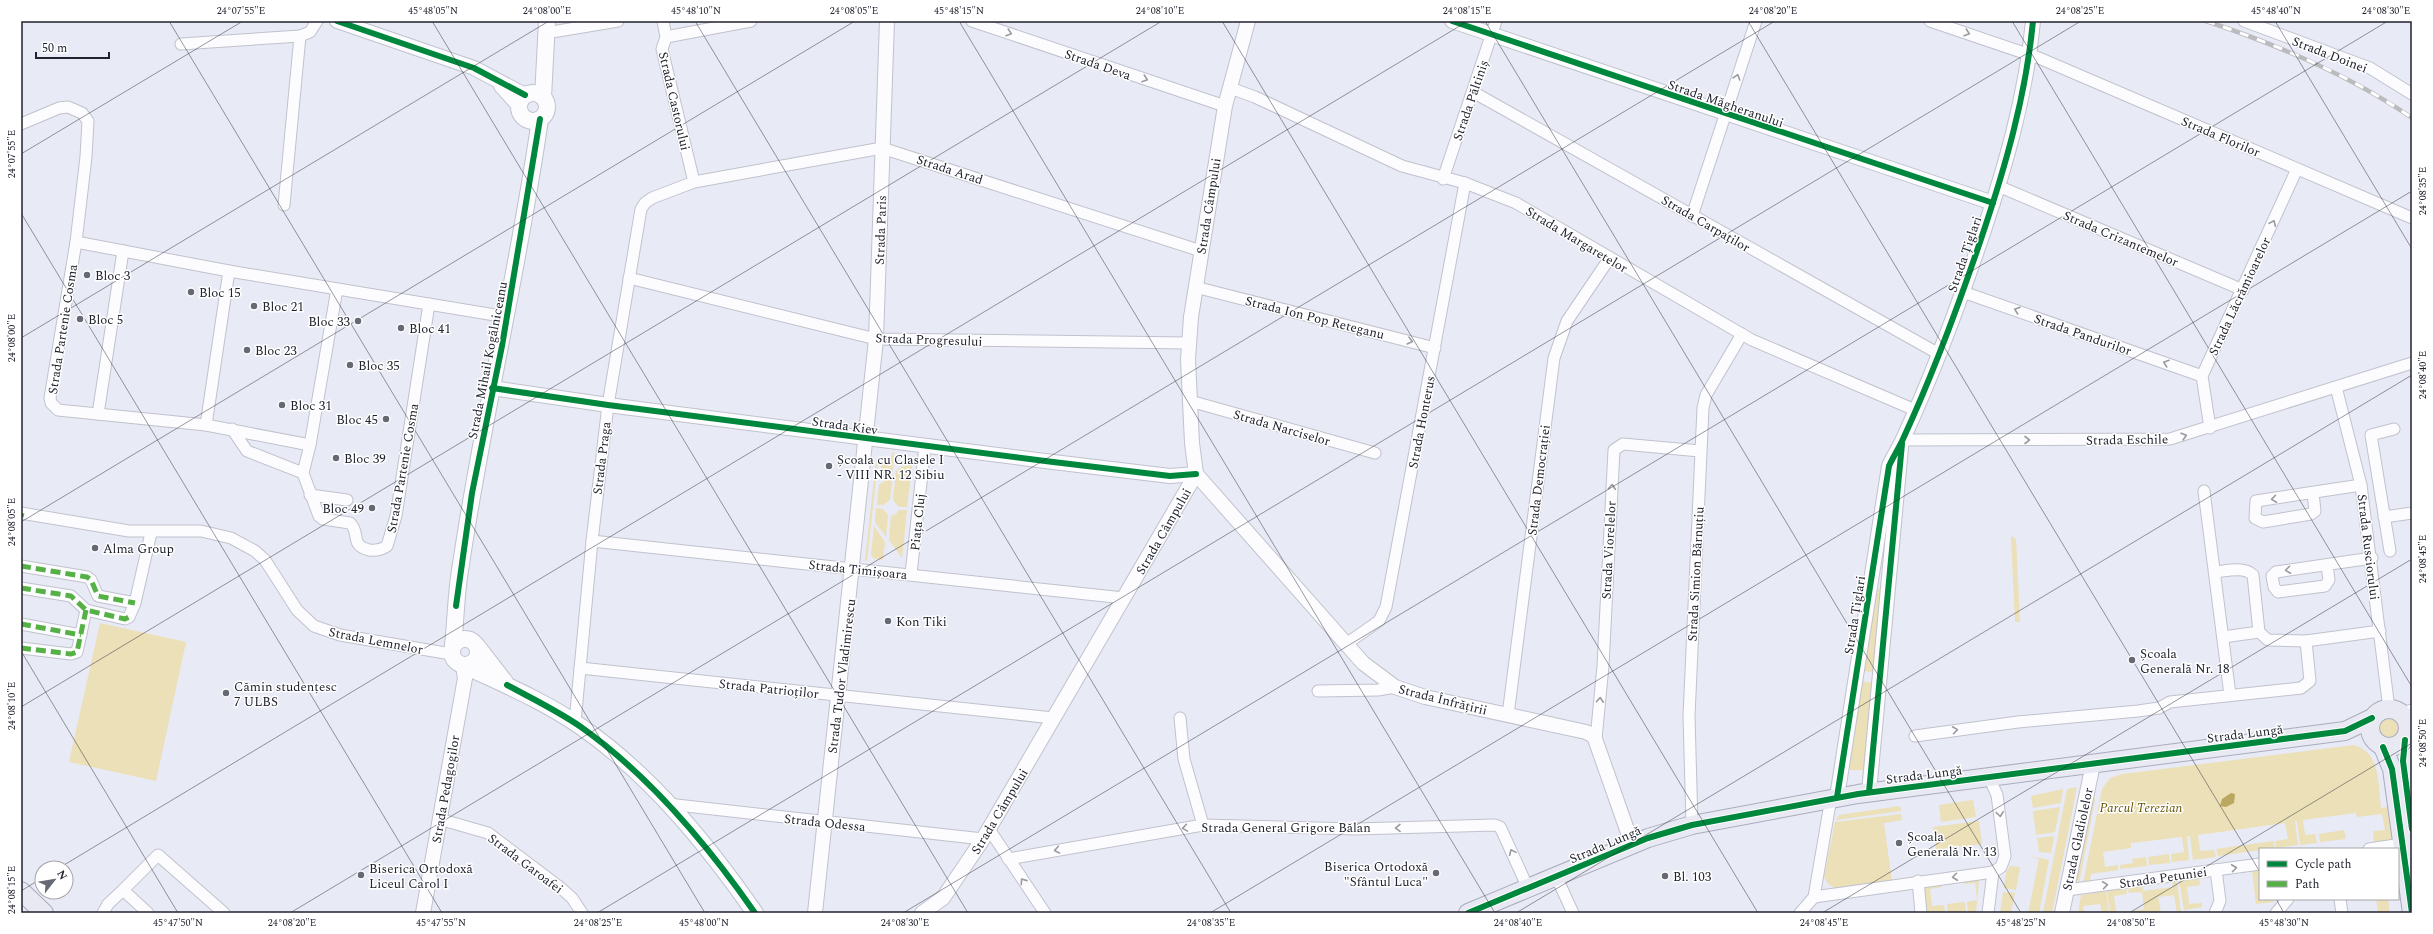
<svg xmlns="http://www.w3.org/2000/svg" width="2433" height="934" font-family="Spectral,serif">
  <rect width="100%" height="100%" fill="#e8eaf5"/>
  <g fill="#ebe0b7">
    <polygon points="892,452 894,453 893,470 879,481 882,461 891,462"/>
    <polygon points="913,459 907,507 899,507 893,500 896,471"/>
    <polygon points="876,461 878,461 867,561 865,560"/>
    <polygon points="893,474 890,500 883,505 877,505 879,485"/>
    <polygon points="876,508 883,509 888,515 886,537 875,522"/>
    <polygon points="899,510 907,510 902,558 889,540 891,516 896,514"/>
    <polygon points="874,526 885,542 883,560 873,558 871,555"/>
    <polygon points="2011,536 2016,539 2020,622 2015,622"/>
    <polygon points="1872,588 1884,589 1876,672 1860,671"/>
    <polygon points="100,623 186,642 156,781 69,762"/>
    <polygon points="1859,681 1874,683 1866,770 1846,770"/>
    <circle cx="2389" cy="728" r="10"/>
    <path d="M2354 745C2381 752 2378 785 2381 808L2389 807 2393 836 2390 840 2374 842 2373 831 2385 830 2382 814 2357 817 2356 813 2303 820 2305 835 2315 834 2317 843 2300 845 2297 821H2295L2298 845 2276 848 2275 841 2288 839 2285 823 2198 835 2200 851 2214 850 2216 857 2193 860 2190 836H2187L2189 860 2172 862 2171 854 2184 852 2182 837 2131 843V848L2103 852 2105 867 2118 865V870L2091 874 2090 882 2083 883 2102 789 2110 778 2122 774Z"/>
    <polygon points="2077,787 2052,913 2043,913 2067,789"/>
    <polygon points="2063,789 2061,803 2033,808 2031,796"/>
    <polygon points="2093,791 2095,800 2079,883 2076,878"/>
    <polygon points="1973,800 1976,817 1941,822 1939,805"/>
    <polygon points="1900,806 1901,811 1836,820 1839,815"/>
    <polygon points="2060,807 2055,832 2036,835 2033,811"/>
    <polygon points="1901,814 1902,820 1884,823 1892,882 1835,888 1828,884 1824,877 1835,822"/>
    <polygon points="1979,821 1982,844 1936,850 1933,827"/>
    <polygon points="2344,830 2346,839 2320,842 2319,834"/>
    <polygon points="2054,836 2051,853 2039,852 2037,838"/>
    <polygon points="2273,841 2275,848 2247,852 2245,845"/>
    <polygon points="2244,845 2246,852 2218,856 2216,849"/>
    <polygon points="2169,854 2170,863 2149,865 2148,857"/>
    <polygon points="2031,856 2049,860 2039,913 2028,913 2039,859"/>
    <polygon points="2146,857 2147,866 2120,869 2120,865 2133,863 2132,859"/>
    <polygon points="2010,866 2020,867 2016,890 2004,888 2006,873"/>
    <polygon points="2260,870 2258,877 2260,899 2274,899 2274,902 2256,904 2252,871"/>
    <polygon points="2199,877 2200,885 2187,887 2189,904 2202,903 2202,907 2184,910 2179,880"/>
    <polygon points="1979,879 1976,913 1968,913 1967,902 1977,900 1975,883 1964,884 1964,880"/>
    <polygon points="2177,880 2181,913 2177,913 2174,895 2158,897 2161,913 2132,913 2131,911 2144,909 2142,892 2129,893 2128,888 2142,886 2143,891 2173,887 2172,881"/>
    <polygon points="1942,883 1942,887 1930,889 1932,906 1944,905 1945,913 1924,913 1921,886"/>
    <polygon points="2126,888 2127,894 2114,896 2116,912 2129,911 2129,913 2110,913 2107,891"/>
    <polygon points="2106,891 2109,913 2102,913 2100,904 2083,906 2084,913 2078,913 2081,895"/>
    <polygon points="2003,892 2015,893 2011,913 2000,913"/>
    <polygon points="2376,899 2388,899 2390,913 2378,913"/>
    <polygon points="1965,902 1966,913 1948,913 1947,904"/>
  </g>
  <polygon fill="#b9a85d" points="2231,793 2235,794 2234,803 2226,807 2220,806 2222,799"/>
  <g fill="none" stroke-linecap="round" stroke-linejoin="round">
    <g stroke="#c0c2cd" stroke-width="13">
      <g id="minor">
        <polyline points="663,21 666,37 662,49 694,182"/>
        <polyline points="972,21 1225,106"/>
        <polyline points="1930,21 2039,58 2412,218"/>
        <polyline points="2244,21 2370,68 2412,94"/>
        <polyline points="552,32 618,21"/>
        <polyline points="666,37 751,21"/>
        <polyline points="181,44 300,36 310,32 317,21"/>
        <polyline points="1230,88 1255,97 1402,166 1465,183 1516,203 1752,340 1915,410"/>
        <polyline points="1473,92 1939,354"/>
        <polyline points="21,124 59,108 68,107 82,113 88,121 86,157 76,242 50,398 51,403 58,410 206,425 229,271"/>
        <polyline points="1443,179 1496,21"/>
        <polyline points="1998,186 2243,290"/>
        <polyline points="284,205 300,36"/>
        <polyline points="1692,216 1756,21"/>
        <polyline points="76,242 229,271 507,317"/>
        <polyline points="629,278 876,339 1189,343"/>
        <polyline points="1195,287 1435,348"/>
        <polyline points="1963,292 2202,376"/>
        <polyline points="2336,387 2361,485 2389,709"/>
        <polyline points="1190,401 1375,453"/>
        <polyline points="98,414 123,251"/>
        <polyline points="206,425 310,445 337,289"/>
        <polyline points="2210,428 2202,376 2297,169"/>
        <path d="M232 429 247 451 303 473 319 516 323 519 350 523C361 533 349 545 369 550 375 551 381 550 387 546L396 516 429 304"/>
        <polyline points="1902,440 2170,439 2412,363"/>
        <polyline points="303,473 310,445"/>
        <polyline points="2204,491 2230,695"/>
        <polyline points="2313,493 2315,511 2311,514 2263,522 2255,518 2256,501 2361,485"/>
        <polyline points="310,495 347,500"/>
        <polyline points="21,513 129,531 201,531 231,538 255,551 265,560 297,610 314,626 340,635 451,654"/>
        <polyline points="2384,517 2412,513"/>
        <polyline points="592,541 1124,598"/>
        <polyline points="2390,551 2371,435 2394,429"/>
        <polyline points="2327,565 2329,580 2325,586 2278,592 2274,587 2272,576 2276,572 2372,558"/>
        <polyline points="21,566 87,577 91,580 98,596 135,603"/>
        <path d="M2215 572C2226 571 2244 566 2253 575L2259 632 2268 640 2306 641 2380 631"/>
        <polyline points="911,574 925,446"/>
        <polyline points="21,588 71,596 86,610 125,619 129,617 135,603 151,533"/>
        <polyline points="21,624 81,635"/>
        <polyline points="2223,637 2259,632"/>
        <polyline points="1346,644 1379,621 1386,607 1465,183"/>
        <polyline points="21,648 71,654 77,652 86,610"/>
        <polyline points="580,668 1053,718"/>
        <polyline points="1318,691 1378,690 1395,687"/>
        <polyline points="2401,713 2412,710"/>
        <polyline points="1508,715 1554,358 1567,321 1609,259"/>
        <polyline points="1180,718 1184,759 1203,825"/>
        <polyline points="575,722 592,541 608,405 641,209 645,203 652,198 694,182 882,148 1201,251"/>
        <polyline points="1915,736 2018,722 2138,711 2159,708 2170,702 2301,688 2310,681 2306,641"/>
        <polyline points="1596,739 1603,666 1614,450 1623,444 1700,451"/>
        <polyline points="668,804 983,839"/>
        <polyline points="439,819 488,833 562,889 572,898 582,913"/>
        <polyline points="1692,825 1689,716 1703,408 1706,395 1742,334"/>
        <polyline points="989,829 1045,913"/>
        <polyline points="2369,849 2402,844"/>
        <polyline points="1008,859 1203,825 1356,829 1495,825 1500,827 1502,831 1528,888"/>
        <polyline points="1556,876 1573,913"/>
        <polyline points="1918,881 1921,913"/>
        <polyline points="123,890 158,855 224,913"/>
        <polyline points="2067,890 2260,864"/>
        <polyline points="1814,897 1993,872"/>
        <polyline points="2340,899 2342,913"/>
        <polyline points="103,913 108,904 123,890 148,913"/>
        <polyline points="1800,913 1814,897 1831,798"/>
        <polyline points="1988,913 1993,872 2001,867 2005,856 1997,795 1989,777"/>
        <polyline points="2215,913 2220,901 2216,870"/>
        <polyline points="2276,913 2288,899"/>
      </g>
    </g>
    <g stroke="#c0c2cd" stroke-width="16">
      <g id="tertiary">
        <polyline points="337,21 474,68 525,95"/>
        <polyline points="1452,21 1993,203"/>
        <polyline points="501,86 519,106"/>
        <polyline points="492,388 608,405 1045,461 1170,476 1196,474 1363,663 1395,687 1425,697 1586,732 1594,736 1632,844"/>
        <polyline points="1869,792 1901,448"/>
        <path d="M1837 797 1889 466C1893 457 1899 448 1903 439 1933 374 1958 307 1981 239 2005 168 2026 96 2033 21"/>
        <polyline points="423,913 465,678 463,666"/>
        <polyline points="815,913 876,339 887,21"/>
        <polyline points="922,913 943,898 983,839 1196,474 1192,443 1188,359 1191,317 1225,106 1248,21"/>
        <polyline points="2062,913 2093,764"/>
      </g>
    </g>
    <g stroke="#c0c2cd" stroke-width="18">
      <g id="secondary">
        <circle cx="533" cy="107" r="14"/>
        <polyline points="543,97 547,21"/>
        <circle cx="465" cy="652" r="13"/>
        <path d="M453 645C456 618 456 591 461 564 483 415 519 268 540 119"/>
        <polyline points="477,646 505,682"/>
        <path d="M465 666C503 684 544 701 580 726 650 774 707 844 755 913"/>
      </g>
    </g>
    <g stroke="#aaacbf" stroke-width="20">
      <g id="primary">
        <circle cx="2389" cy="728" r="19"/>
        <polyline points="2383,747 2392,769 2412,913"/>
        <polyline points="21,891 44,913"/>
        <polyline points="1468,913 1648,838 1692,825 1858,794 2345,731 2372,718"/>
      </g>
    </g>
    <use href="#minor" stroke="#fcfcfe" stroke-width="11"/>
    <use href="#tertiary" stroke="#fcfcfe" stroke-width="14"/>
    <use href="#secondary" stroke="#fcfcfe" stroke-width="16"/>
    <use href="#primary" stroke="#e8e9f3" stroke-width="18"/>
    <g stroke="#bbbbbf" stroke-width="4.5">
      <path id="rail" d="M2206 21C2278 45 2350 75 2412 118"/>
    </g>
    <use href="#rail" stroke="#fff" stroke-width="3" stroke-dasharray="9" stroke-linecap="butt"/>
    <g stroke="#55b146" stroke-width="5" stroke-dasharray="10 5" stroke-linecap="butt">
      <polyline points="21,517 22,513"/>
      <polyline points="21,566 87,577 91,580 98,596 135,603"/>
      <polyline points="21,588 71,596 86,610 125,619 129,617"/>
      <polyline points="21,624 81,635"/>
      <polyline points="21,648 71,654 77,652 86,610"/>
    </g>
    <g stroke="#fff" stroke-width="8">
      <g id="cycleway">
        <polyline points="337,21 474,68 525,95"/>
        <polyline points="1452,21 1993,203"/>
        <polyline points="492,388 608,405 1045,461 1170,476 1196,474"/>
        <polyline points="456,606 472,493 502,346 540,119"/>
        <path d="M507 685C531 698 558 711 581 727 650 776 707 844 755 913"/>
        <polyline points="2405,740 2403,761 2412,829"/>
        <polyline points="2383,747 2392,769 2412,913"/>
        <polyline points="1869,792 1902,444"/>
        <path d="M1837 797 1889 466C1893 457 1899 448 1903 439 1933 374 1958 307 1981 239 2005 168 2026 96 2033 21"/>
        <polyline points="1468,913 1648,838 1692,825 1858,794 2345,731 2372,718"/>
      </g>
    </g>
    <use href="#cycleway" stroke="#00873e" stroke-width="6"/>
  </g>
  <defs><path id="oneway-chevron" d="M-2-3.5L2.5 0L-2 3.5" fill="none" stroke-width="1.6" stroke-linecap="round" stroke-linejoin="round"/></defs>
  <g stroke="#999aa0">
    <use href="#oneway-chevron" transform="translate(1009 33) rotate(19)"/>
    <use href="#oneway-chevron" transform="translate(1967 33) rotate(19)"/>
    <use href="#oneway-chevron" transform="translate(1737 77) rotate(-72)"/>
    <use href="#oneway-chevron" transform="translate(1145 79) rotate(19)"/>
    <use href="#oneway-chevron" transform="translate(2273 223) rotate(-66)"/>
    <use href="#oneway-chevron" transform="translate(2017 310) rotate(-161)"/>
    <use href="#oneway-chevron" transform="translate(1410 341) rotate(14)"/>
    <use href="#oneway-chevron" transform="translate(2166 363) rotate(-161)"/>
    <use href="#oneway-chevron" transform="translate(2184 436) rotate(-16)"/>
    <use href="#oneway-chevron" transform="translate(2027 440)"/>
    <use href="#oneway-chevron" transform="translate(1612 487) rotate(-86)"/>
    <use href="#oneway-chevron" transform="translate(2274 499) rotate(172)"/>
    <use href="#oneway-chevron" transform="translate(2288 570) rotate(173)"/>
    <use href="#oneway-chevron" transform="translate(1600 700) rotate(-86)"/>
    <use href="#oneway-chevron" transform="translate(1955 730) rotate(-8)"/>
    <use href="#oneway-chevron" transform="translate(2000 814) rotate(83)"/>
    <use href="#oneway-chevron" transform="translate(1185 828) rotate(171)"/>
    <use href="#oneway-chevron" transform="translate(1398 828) rotate(179)"/>
    <use href="#oneway-chevron" transform="translate(1057 850) rotate(170)"/>
    <use href="#oneway-chevron" transform="translate(1512 852) rotate(-114)"/>
    <use href="#oneway-chevron" transform="translate(2234 868) rotate(-7)"/>
    <use href="#oneway-chevron" transform="translate(1955 877) rotate(173)"/>
    <use href="#oneway-chevron" transform="translate(1023 881) rotate(-125)"/>
    <use href="#oneway-chevron" transform="translate(2105 885) rotate(-8)"/>
  </g>
  <path fill="none" stroke="#20222e" stroke-width="1" stroke-opacity="0.45" d="M169 21 705 913M432 21 968 913M695 21 1231 913M959 21 1495 913M1222 21 1758 913M1485 21 2021 913M1748 21 2260 872M2012 21 2412 687M2275 21 2412 249M21 154 243 21M21 213 442 913M21 338 549 21M21 522 855 21M21 651 178 913M21 707 1162 21M59 868 1468 21M21 891 42 878M2276 899 2284 913M290 913 1775 21M597 913 2081 21M903 913 2388 21M1210 913 2412 191M1516 913 2412 375M1822 913 2412 559M2129 913 2412 743"/>
  <g fill="#666874" stroke="#fff" stroke-width="1.5">
    <circle cx="87" cy="275" r="4"/>
    <circle cx="191" cy="292" r="4"/>
    <circle cx="254" cy="306" r="4"/>
    <circle cx="80" cy="319" r="4"/>
    <circle cx="358" cy="321" r="4"/>
    <circle cx="401" cy="328" r="4"/>
    <circle cx="247" cy="350" r="4"/>
    <circle cx="350" cy="365" r="4"/>
    <circle cx="282" cy="405" r="4"/>
    <circle cx="386" cy="419" r="4"/>
    <circle cx="336" cy="458" r="4"/>
    <circle cx="829" cy="466" r="4"/>
    <circle cx="372" cy="508" r="4"/>
    <circle cx="95" cy="548" r="4"/>
    <circle cx="888" cy="621" r="4"/>
    <circle cx="2132" cy="660" r="4"/>
    <circle cx="226" cy="693" r="4"/>
    <circle cx="1899" cy="843" r="4"/>
    <circle cx="1436" cy="873" r="4"/>
    <circle cx="361" cy="875" r="4"/>
    <circle cx="1665" cy="876" r="4"/>
  </g>
  <g text-anchor="middle" stroke-width="3" stroke-linejoin="round" paint-order="stroke">
    <g font-size="13" fill="#20222e" stroke="#fff">
      <text transform="translate(2330 54) rotate(21)" y="5">Strada Doinei</text>
      <text transform="translate(1098 64) rotate(19)" y="5">Strada Deva</text>
      <text transform="translate(1470 100) rotate(-71)" y="5">Strada Păltiniș</text>
      <text transform="translate(675 101) rotate(77)" y="5">Strada Castorului</text>
      <text transform="translate(1726 103) rotate(19)" y="5">Strada Măgheranului</text>
      <text transform="translate(2221 136) rotate(23)" y="5">Strada Florilor</text>
      <text transform="translate(950 169) rotate(18)" y="5">Strada Arad</text>
      <text transform="translate(1208 206) rotate(-81)" y="5">Strada Câmpului</text>
      <text transform="translate(1706 223) rotate(30)" y="5">Strada Carpaților</text>
      <text transform="translate(880 230) rotate(-88)" y="5">Strada Paris</text>
      <text transform="translate(2121 238) rotate(23)" y="5">Strada Crizantemelor</text>
      <text transform="translate(1577 239) rotate(31)" y="5">Strada Margaretelor</text>
      <text transform="translate(1964 254) rotate(-71)" y="5">Strada Țiglari</text>
      <text transform="translate(2239 296) rotate(-65)" y="5">Strada Lăcrămioarelor</text>
      <text transform="translate(1315 317) rotate(14)" y="5">Strada Ion Pop Reteganu</text>
      <text transform="translate(62 329) rotate(-81)" y="5">Strada Partenie Cosma</text>
      <text transform="translate(2083 334) rotate(19)" y="5">Strada Pandurilor</text>
      <text transform="translate(929 339) rotate(2)" y="5">Strada Progresului</text>
      <text transform="translate(487 360) rotate(-79)" y="5">Strada Mihail Kogălniceanu</text>
      <text transform="translate(1421 422) rotate(-79)" y="5">Strada Honterus</text>
      <text transform="translate(845 425) rotate(8)" y="5">Strada Kiev</text>
      <text transform="translate(1282 427) rotate(16)" y="5">Strada Narciselor</text>
      <text transform="translate(2127 439) rotate(-1)" y="5">Strada Eschile</text>
      <text transform="translate(601 458) rotate(-83)" y="5">Strada Praga</text>
      <text transform="translate(402 468) rotate(-80)" y="5">Strada Partenie Cosma</text>
      <text transform="translate(1538 480) rotate(-83)" y="5">Strada Democrației</text>
      <text transform="translate(917 522) rotate(-84)" y="5">Piața Cluj</text>
      <text transform="translate(1163 531) rotate(-60)" y="5">Strada Câmpului</text>
      <text transform="translate(2369 547) rotate(83)" y="5">Strada Rusciorului</text>
      <text transform="translate(1608 550) rotate(-87)" y="5">Strada Viorelelor</text>
      <text transform="translate(858 569) rotate(6)" y="5">Strada Timișoara</text>
      <text transform="translate(1695 574) rotate(-87)" y="5">Strada Simion Bărnuțiu</text>
      <text transform="translate(1854 615) rotate(-81)" y="5">Strada Țiglari</text>
      <text transform="translate(376 640) rotate(11)" y="5">Strada Lemnelor</text>
      <text transform="translate(841 676) rotate(-83)" y="5">Strada Tudor Vladimirescu</text>
      <text transform="translate(769 688) rotate(6)" y="5">Strada Patrioților</text>
      <text transform="translate(1443 699) rotate(14)" y="5">Strada Înfrățirii</text>
      <text transform="translate(2245 733) rotate(-7)" y="5">Strada Lungă</text>
      <text transform="translate(1924 774) rotate(-7)" y="5">Strada Lungă</text>
      <text transform="translate(445 789) rotate(-80)" y="5">Strada Pedagogilor</text>
      <text transform="translate(999 811) rotate(-59)" y="5">Strada Câmpului</text>
      <text transform="translate(825 822) rotate(6)" y="5">Strada Odessa</text>
      <text x="1286" y="832">Strada General Grigore Bălan</text>
      <text transform="translate(2077 839) rotate(-78)" y="5">Strada Gladiolelor</text>
      <text transform="translate(1605 844) rotate(-23)" y="5">Strada Lungă</text>
      <text transform="translate(526 863) rotate(37)" y="5">Strada Garoafei</text>
      <text transform="translate(2163 877) rotate(-8)" y="5">Strada Petuniei</text>
    </g>
    <g font-size="13" fill="#20222e" stroke="#fff" text-anchor="start">
      <text x="95" y="280">Bloc 3</text>
      <text x="199" y="297">Bloc 15</text>
      <text x="262" y="311">Bloc 21</text>
      <text x="88" y="324">Bloc 5</text>
      <text x="350" y="326" text-anchor="end">Bloc 33</text>
      <text x="409" y="333">Bloc 41</text>
      <text x="255" y="355">Bloc 23</text>
      <text x="358" y="370">Bloc 35</text>
      <text x="290" y="410">Bloc 31</text>
      <text x="378" y="424" text-anchor="end">Bloc 45</text>
      <text x="344" y="463">Bloc 39</text>
      <text x="837" y="464">Școala cu Clasele I<tspan x="837" dy="15">- VIII NR. 12 Sibiu</tspan></text>
      <text x="364" y="513" text-anchor="end">Bloc 49</text>
      <text x="103" y="553">Alma Group</text>
      <text x="896" y="626">Kon Tiki</text>
      <text x="2140" y="658">Școala<tspan x="2140" dy="15">Generală Nr. 18</tspan></text>
      <text x="234" y="691">Cămin studențesc<tspan x="234" dy="15">7 ULBS</tspan></text>
      <text x="1907" y="841">Școala<tspan x="1907" dy="15">Generală Nr. 13</tspan></text>
      <text x="1428" y="871" text-anchor="end">Biserica Ortodoxă<tspan x="1428" dy="15">"Sfântul Luca"</tspan></text>
      <text x="369" y="873">Biserica Ortodoxă<tspan x="369" dy="15">Liceul Carol I</tspan></text>
      <text x="1673" y="881">Bl. 103</text>
    </g>
    <g font-size="13" font-style="italic" fill="#685704" stroke="#fff">
      <text x="2141" y="812">Parcul Terezian</text>
    </g>
  </g>
  <rect width="2433" height="934" fill="none" stroke="#ffffff" stroke-width="44"/>
  <rect x="2259" y="848" width="140" height="52" fill="#ffffff" stroke="#a6a7ab"/>
  <rect x="2267" y="861" width="20" height="6" fill="#00873e" stroke="#a6a7ab"/>
  <text x="2295" y="868" font-size="12" fill="#20222e">Cycle path</text>
  <rect x="2267" y="881" width="20" height="6" fill="#55b146" stroke="#a6a7ab"/>
  <text x="2295" y="888" font-size="12" fill="#20222e">Path</text>
  <g transform="translate(54 880) rotate(59)"><circle r="19" fill="#ffffff" stroke="#a6a7ab"/>
  <path d="M0-3L7 15L0 10L-7 15Z" fill="#666874"/>
  <text y="-6" font-size="11" font-weight="bold" text-anchor="middle" fill="#20222e">N</text>
  </g>
  <path d="M36 52v6h73v-6" fill="none" stroke="#20222e" stroke-width="2"/>
  <text x="42" y="52" font-size="12" fill="#20222e" stroke="#ffffff" stroke-width="3" paint-order="stroke">50 m</text>
  <rect x="22" y="22" width="2389" height="890" fill="none" stroke="#20222e" stroke-width="1.5"/>
  <g font-size="10" text-anchor="middle" fill="#20222e">
    <text x="241" y="14">24°07'55"E</text>
    <text x="433" y="14">45°48'05"N</text>
    <text x="547" y="14">24°08'00"E</text>
    <text x="696" y="14">45°48'10"N</text>
    <text x="854" y="14">24°08'05"E</text>
    <text x="959" y="14">45°48'15"N</text>
    <text x="1160" y="14">24°08'10"E</text>
    <text x="1467" y="14">24°08'15"E</text>
    <text x="1773" y="14">24°08'20"E</text>
    <text x="2080" y="14">24°08'25"E</text>
    <text x="2276" y="14">45°48'40"N</text>
    <text x="2386" y="14">24°08'30"E</text>
    <text transform="translate(11 154) rotate(-90)" y="4">24°07'55"E</text>
    <text transform="translate(2422 191) rotate(-90)" y="4">24°08'35"E</text>
    <text transform="translate(11 338) rotate(-90)" y="4">24°08'00"E</text>
    <text transform="translate(2422 375) rotate(-90)" y="4">24°08'40"E</text>
    <text transform="translate(11 522) rotate(-90)" y="4">24°08'05"E</text>
    <text transform="translate(2422 559) rotate(-90)" y="4">24°08'45"E</text>
    <text transform="translate(11 706) rotate(-90)" y="4">24°08'10"E</text>
    <text transform="translate(2422 743) rotate(-90)" y="4">24°08'50"E</text>
    <text transform="translate(11 890) rotate(-90)" y="4">24°08'15"E</text>
    <text x="178" y="926">45°47'50"N</text>
    <text x="292" y="926">24°08'20"E</text>
    <text x="441" y="926">45°47'55"N</text>
    <text x="598" y="926">24°08'25"E</text>
    <text x="704" y="926">45°48'00"N</text>
    <text x="905" y="926">24°08'30"E</text>
    <text x="1211" y="926">24°08'35"E</text>
    <text x="1518" y="926">24°08'40"E</text>
    <text x="1824" y="926">24°08'45"E</text>
    <text x="2021" y="926">45°48'25"N</text>
    <text x="2131" y="926">24°08'50"E</text>
    <text x="2284" y="926">45°48'30"N</text>
  </g>
</svg>
